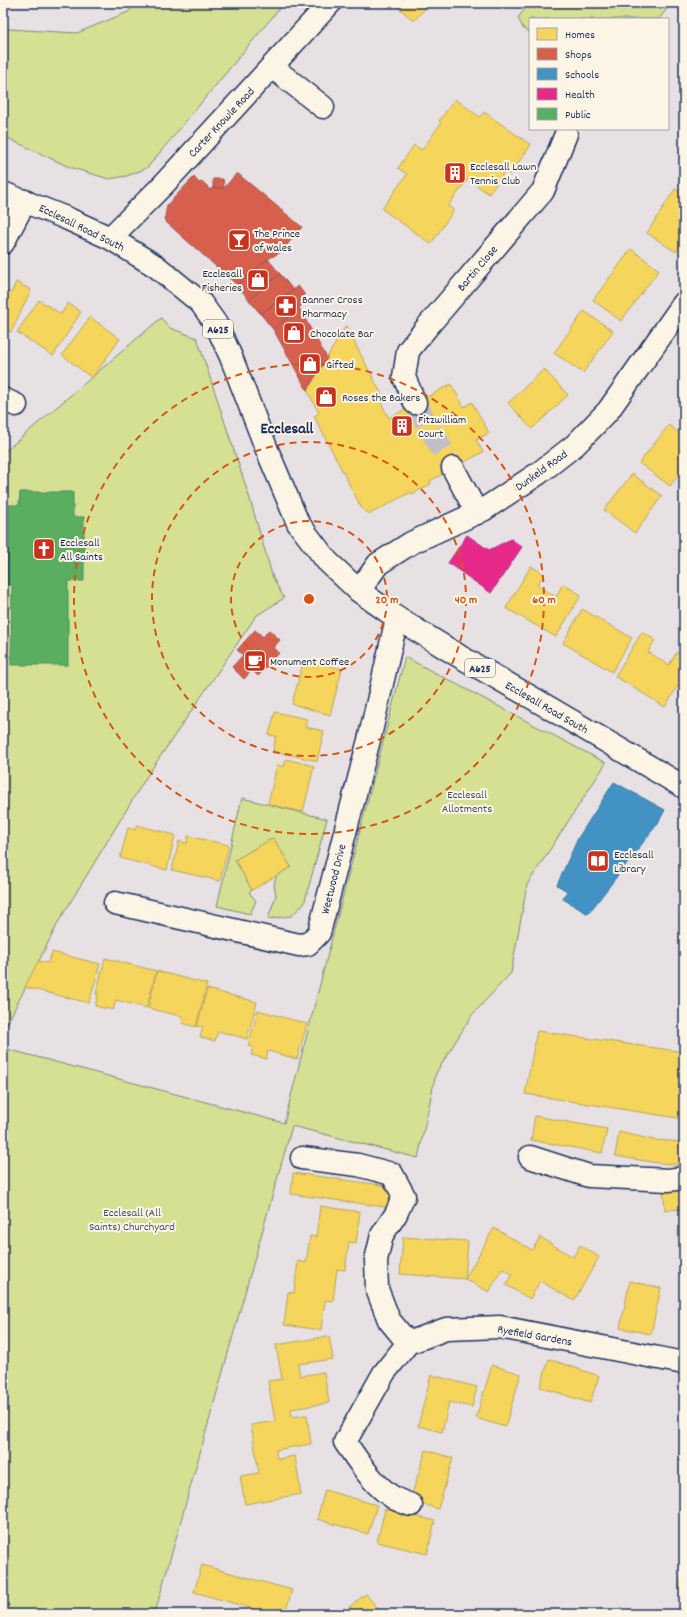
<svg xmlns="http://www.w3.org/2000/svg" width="687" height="1617" font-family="Dekko,sans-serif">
  <rect width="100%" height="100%" fill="#e7e1e4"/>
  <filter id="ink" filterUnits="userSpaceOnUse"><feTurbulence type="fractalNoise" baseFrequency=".025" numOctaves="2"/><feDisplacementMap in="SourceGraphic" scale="8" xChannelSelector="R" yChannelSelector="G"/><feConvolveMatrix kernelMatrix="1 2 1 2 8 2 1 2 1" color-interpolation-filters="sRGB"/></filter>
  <g filter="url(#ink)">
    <g fill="#d5e093" stroke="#788878">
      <polygon points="139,3 284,3 147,168 127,176 109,179 69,167 3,136 3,27 9,29 77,33 128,12"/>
      <polygon points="529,3 671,3 659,19 530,19 530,33 523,28 518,18"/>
      <polygon points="161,318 170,328 197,338 249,496 273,578 284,598 256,616 147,776 59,921 3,1032 3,453"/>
      <polygon points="405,657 606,763 527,885 511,973 472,1015 436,1073 418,1158 292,1126 156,1609 136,1614 3,1614 3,1048 284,1123"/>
      <polygon points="242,798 327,819 304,904 291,916 268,919 276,895 274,885 276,876 291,867 273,838 235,860 252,890 249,892 256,901 250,914 217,906"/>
    </g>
    <g fill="#f6d55c" stroke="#b4a35d">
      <polygon points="393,3 430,3 414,21"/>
      <polygon points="455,99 480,117 484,112 531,145 510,174 505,171 489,194 468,179 448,206 454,210 431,244 382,209 407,174 398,168 414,145 422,150 441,123 439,121"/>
      <polygon points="675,189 684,194 684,240 676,252 647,233"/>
      <polygon points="631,249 659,270 621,321 593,300"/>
      <polygon points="16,282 31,290 11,332 3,328 3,289 11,293"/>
      <polygon points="39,300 61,314 68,303 81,312 53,356 17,332"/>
      <polygon points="584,311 613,331 583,373 554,353"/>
      <polygon points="90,317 120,339 92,378 62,355"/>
      <polygon points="346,326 384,399 380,401 389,418 451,384 464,407 472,402 489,433 476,440 483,452 430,481 431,484 412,494 411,492 370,514 362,509 314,416 319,413 307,390"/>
      <polygon points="544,369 568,395 532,429 508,403"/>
      <polygon points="669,425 684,437 684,468 670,486 639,463"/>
      <polygon points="632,474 662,496 635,533 604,510"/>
      <polygon points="531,566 544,574 537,585 556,597 563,584 581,595 556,637 506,608"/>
      <polygon points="582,609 632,638 612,672 563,643"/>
      <polygon points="642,632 655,640 648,652 669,665 677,652 684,656 684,676 665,707 615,676"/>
      <polygon points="304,659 342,669 330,715 292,704"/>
      <polygon points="275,712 307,719 305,727 324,731 317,761 273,751 276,736 269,735"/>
      <polygon points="286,759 314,766 303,812 268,804 277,765 284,767"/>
      <polygon points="137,825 175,835 167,870 120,858 128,828 135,830"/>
      <polygon points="188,836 229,845 220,881 172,870 179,841 187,843"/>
      <polygon points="273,838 291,867 252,890 235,860"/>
      <polygon points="52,952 100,964 89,1003 25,987 38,961 48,963"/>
      <polygon points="105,958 156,971 147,1008 116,1000 113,1010 95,1006 98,994 96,994"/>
      <polygon points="157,971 207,984 196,1027 182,1023 184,1017 148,1008"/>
      <polygon points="207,989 257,1002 247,1039 218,1031 215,1041 200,1037 203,1027 197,1026"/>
      <polygon points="258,1010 307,1024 297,1059 268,1051 266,1059 251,1055 253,1047 248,1046"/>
      <polygon points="537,1031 684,1052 684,1119 525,1094"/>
      <polygon points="535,1116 607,1129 602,1153 531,1140"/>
      <polygon points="619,1132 654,1140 684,1142 684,1165 658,1163 615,1156"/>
      <polygon points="293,1173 396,1187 393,1208 291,1194"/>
      <polygon points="684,1186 684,1209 665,1210 663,1188"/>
      <polygon points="320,1206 360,1212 356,1243 349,1242 345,1270 337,1269 333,1301 325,1300 321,1330 284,1325 288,1292 294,1293 298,1261 306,1263 310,1236 316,1237"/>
      <polygon points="494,1228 532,1250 540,1237 573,1257 580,1245 599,1257 574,1301 540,1281 530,1299 506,1285 512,1274 502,1269 489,1292 465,1279"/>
      <polygon points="403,1237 468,1241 465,1279 400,1274"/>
      <polygon points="630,1281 661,1288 651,1334 620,1328"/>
      <polygon points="329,1336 333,1359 298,1364 300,1376 324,1372 329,1403 291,1409 292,1417 307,1415 311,1444 276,1450 277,1459 295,1456 301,1494 245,1504 240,1476 259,1473 251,1425 275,1421 268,1381 282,1379 276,1345"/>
      <polygon points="549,1359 599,1376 590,1403 540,1387"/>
      <polygon points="492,1365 521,1374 505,1427 476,1418"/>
      <polygon points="431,1375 477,1387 472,1407 449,1402 442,1432 418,1426"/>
      <polygon points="426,1450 453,1458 438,1509 410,1500"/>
      <polygon points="325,1490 377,1505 368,1534 317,1519"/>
      <polygon points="385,1509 435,1521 427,1554 377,1542"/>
      <polygon points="202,1565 292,1590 285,1614 271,1614 194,1592"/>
      <polygon points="682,1575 684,1575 684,1589 679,1587"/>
      <polygon points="366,1594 379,1610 374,1614 354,1614 349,1607"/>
    </g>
    <g fill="#d6604d" stroke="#9e5152">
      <polygon points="237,173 302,227 281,252 268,259 237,285 166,222 165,217 167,205 194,177 199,183 203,182 208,187 208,190 213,188 224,188"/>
      <polygon points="213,179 223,179 224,188 213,188"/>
      <polygon points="268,259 293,290 298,286 304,294 303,298 299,302 302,305 273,329 237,285"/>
      <polygon points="280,274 293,290 261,314 249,300"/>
      <polygon points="298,286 304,294 303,298 299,302 302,305 273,329 261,314"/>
      <polygon points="299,308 327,358 307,390 273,329"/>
      <polygon points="255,630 263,637 269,630 280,640 273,648 279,653 258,676 252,670 244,679 232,667 243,655 237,650"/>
    </g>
    <polygon fill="#4393c3" stroke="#3775a5" points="614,782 665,810 658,823 588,914 563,899 567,891 557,885 578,838"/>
    <polygon fill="#e7298a" stroke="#aa2b7d" points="467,535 489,550 511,539 522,547 491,593 448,563"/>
    <polygon fill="#5aae61" stroke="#478860" points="20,492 73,492 73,517 84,517 84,581 68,581 68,665 11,665 12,585 3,584 3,505 19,505"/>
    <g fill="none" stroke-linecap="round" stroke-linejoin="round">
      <polyline stroke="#bebdc9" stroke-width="22" stroke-dasharray="22 11" stroke-linecap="butt" points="415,403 453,468"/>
      <g stroke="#1b2f5e" stroke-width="25">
        <g id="minor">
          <polyline points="272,67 323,107"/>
          <polyline points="110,238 163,185 330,3"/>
          <polyline points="3,243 25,201"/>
          <polyline points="3,399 16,405"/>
          <polyline points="415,403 404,377 408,351 427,327 543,191 566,134"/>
          <polyline points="453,468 477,513"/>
          <polyline points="359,591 378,564 411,543 483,510 539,473 575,445 608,411 684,303"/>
          <polyline points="115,903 299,945 308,944 319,933 370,736 397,618"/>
          <polyline points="530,1157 589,1176 668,1180 684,1178"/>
          <polyline points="302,1158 358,1165 392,1174 404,1196 396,1214 382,1235 376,1260 377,1289 389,1320 408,1343"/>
          <path d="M411 1505C406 1503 399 1501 394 1498 373 1485 359 1462 345 1442L384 1373 408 1343 446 1329 500 1327 684 1363"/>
        </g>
      </g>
      <g stroke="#1b2f5e" stroke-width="25">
        <polyline id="major" points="3,193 66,218 110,238 157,267 201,303 216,324 231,357 267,450 298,523 327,561 359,591 397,618 459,656 536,700 684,787"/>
      </g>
      <use href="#minor" stroke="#fcf5e5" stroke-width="22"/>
      <use href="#major" stroke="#fcf5e5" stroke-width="22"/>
    </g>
  </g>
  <g fill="none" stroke="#d45514" stroke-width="2" stroke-dasharray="7 5">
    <circle cx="309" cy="599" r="78"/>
    <circle cx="309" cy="599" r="157"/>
    <circle cx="309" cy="599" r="235"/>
  </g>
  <defs>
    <g id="building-square" transform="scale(1.15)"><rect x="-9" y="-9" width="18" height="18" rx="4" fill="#c8321e" stroke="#fcf5e5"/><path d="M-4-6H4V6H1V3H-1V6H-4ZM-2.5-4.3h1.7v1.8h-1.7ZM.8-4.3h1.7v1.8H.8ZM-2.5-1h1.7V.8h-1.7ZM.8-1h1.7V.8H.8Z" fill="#fff"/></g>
    <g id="bar-square" transform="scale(1.15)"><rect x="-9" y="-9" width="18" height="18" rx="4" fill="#c8321e" stroke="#fcf5e5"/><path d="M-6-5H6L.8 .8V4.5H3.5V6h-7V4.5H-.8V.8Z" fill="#fff"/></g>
    <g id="shop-square" transform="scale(1.15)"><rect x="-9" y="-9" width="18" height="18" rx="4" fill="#c8321e" stroke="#fcf5e5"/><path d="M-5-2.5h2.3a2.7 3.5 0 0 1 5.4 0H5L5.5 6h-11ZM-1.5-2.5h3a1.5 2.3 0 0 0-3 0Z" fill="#fff"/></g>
    <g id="pharmacy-square" transform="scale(1.15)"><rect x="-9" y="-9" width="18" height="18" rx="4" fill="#c8321e" stroke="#fcf5e5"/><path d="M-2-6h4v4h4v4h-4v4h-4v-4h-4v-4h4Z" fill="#fff"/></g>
    <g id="church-square" transform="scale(1.15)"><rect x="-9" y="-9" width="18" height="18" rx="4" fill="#c8321e" stroke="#fcf5e5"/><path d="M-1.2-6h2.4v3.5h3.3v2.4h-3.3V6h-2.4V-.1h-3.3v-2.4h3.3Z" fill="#fff"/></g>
    <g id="cafe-square" transform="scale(1.15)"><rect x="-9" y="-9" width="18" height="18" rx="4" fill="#c8321e" stroke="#fcf5e5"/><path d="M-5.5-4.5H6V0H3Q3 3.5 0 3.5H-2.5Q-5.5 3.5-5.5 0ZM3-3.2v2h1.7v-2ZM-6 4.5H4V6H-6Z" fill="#fff"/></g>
    <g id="library-square" transform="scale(1.15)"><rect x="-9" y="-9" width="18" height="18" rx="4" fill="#c8321e" stroke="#fcf5e5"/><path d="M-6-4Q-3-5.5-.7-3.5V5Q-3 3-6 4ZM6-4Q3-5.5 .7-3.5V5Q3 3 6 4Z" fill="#fff"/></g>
  </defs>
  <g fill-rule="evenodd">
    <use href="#building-square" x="455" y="173"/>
    <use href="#bar-square" x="239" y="240"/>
    <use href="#shop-square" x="258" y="280"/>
    <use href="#pharmacy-square" x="286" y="306"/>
    <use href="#shop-square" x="294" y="333"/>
    <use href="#shop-square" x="310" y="364"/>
    <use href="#shop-square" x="326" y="397"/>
    <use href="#building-square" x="402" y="426"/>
    <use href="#church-square" x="44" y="549"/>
    <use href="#cafe-square" x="255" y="661"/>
    <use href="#library-square" x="598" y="861"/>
  </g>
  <g text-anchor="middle" stroke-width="4" stroke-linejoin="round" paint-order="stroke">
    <g fill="#fcf5e5" stroke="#5e6a86" stroke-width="1">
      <rect x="203" y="320" width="30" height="18" rx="3"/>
      <rect x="465" y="659" width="30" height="18" rx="3"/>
    </g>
    <g font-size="11" font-weight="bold" fill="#1b2f5e">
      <text x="218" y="333">A625</text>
      <text x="480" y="672">A625</text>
    </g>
    <g font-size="12" fill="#1b2f5e" stroke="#fcf5e5">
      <text transform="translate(221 122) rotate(-47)" y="4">Carter Knowle Road</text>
      <text transform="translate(82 227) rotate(26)" y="4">Ecclesall Road South</text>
      <text transform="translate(477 268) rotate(-50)" y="4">Bartin Close</text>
      <text transform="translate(541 470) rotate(-36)" y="4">Dunkeld Road</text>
      <text transform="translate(547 707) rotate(30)" y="4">Ecclesall Road South</text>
      <text transform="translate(333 879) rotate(-76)" y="4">Weetwood Drive</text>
      <text transform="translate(535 1335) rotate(10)" y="4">Ryefield Gardens</text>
    </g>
    <g font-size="12" fill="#1b2f5e" stroke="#fcf5e5" text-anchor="start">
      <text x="470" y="170">Ecclesall Lawn<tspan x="470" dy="14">Tennis Club</tspan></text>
      <text x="254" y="237">The Prince<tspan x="254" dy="14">of Wales</tspan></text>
      <text x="242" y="277" text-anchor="end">Ecclesall<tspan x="242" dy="14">Fisheries</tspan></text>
      <text x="302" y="303">Banner Cross<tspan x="302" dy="14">Pharmacy</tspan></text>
      <text x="310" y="337">Chocolate Bar</text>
      <text x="326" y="368">Gifted</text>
      <text x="342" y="401">Roses the Bakers</text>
      <text x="418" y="423">Fitzwilliam<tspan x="418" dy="14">Court</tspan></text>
      <text x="60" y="546">Ecclesall<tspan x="60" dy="14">All Saints</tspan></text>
      <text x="270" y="665">Monument Coffee</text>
      <text x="614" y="858">Ecclesall<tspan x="614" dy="14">Library</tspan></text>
    </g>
    <g font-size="12" fill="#405269" stroke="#fcf5e5">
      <text x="467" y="798">Ecclesall<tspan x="467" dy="14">Allotments</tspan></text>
      <text x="132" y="1216">Ecclesall (All<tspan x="132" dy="14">Saints) Churchyard</tspan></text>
    </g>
    <g font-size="16" font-weight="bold" fill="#1b2f5e" stroke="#fcf5e5">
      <text x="287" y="433">Ecclesall</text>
    </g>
  </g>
  <circle cx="309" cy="599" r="6" fill="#d45514" stroke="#fcf5e5" stroke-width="2"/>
  <g font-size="12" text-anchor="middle" font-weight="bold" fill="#d45514" stroke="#fcf5e5" stroke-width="4" stroke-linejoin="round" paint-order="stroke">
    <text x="387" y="603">20 m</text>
    <text x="466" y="603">40 m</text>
    <text x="544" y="603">60 m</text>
  </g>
  <rect width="687" height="1617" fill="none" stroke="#fcf5e5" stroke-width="16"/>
  <rect x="8" y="8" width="671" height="1601" fill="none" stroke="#1b2f5e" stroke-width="1.5" filter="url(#ink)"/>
  <rect x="529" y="18" width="140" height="112" fill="#fcf5e5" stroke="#a2a6af"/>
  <rect x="537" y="28" width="20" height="12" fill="#f6d55c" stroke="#a2a6af"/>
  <text x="565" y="38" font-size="12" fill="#1b2f5e">Homes</text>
  <rect x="537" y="48" width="20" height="12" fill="#d6604d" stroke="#a2a6af"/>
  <text x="565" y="58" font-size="12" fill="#1b2f5e">Shops</text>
  <rect x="537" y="68" width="20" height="12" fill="#4393c3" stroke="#a2a6af"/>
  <text x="565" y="78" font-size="12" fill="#1b2f5e">Schools</text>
  <rect x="537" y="88" width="20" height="12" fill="#e7298a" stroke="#a2a6af"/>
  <text x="565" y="98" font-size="12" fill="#1b2f5e">Health</text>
  <rect x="537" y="108" width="20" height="12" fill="#5aae61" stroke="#a2a6af"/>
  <text x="565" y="118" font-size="12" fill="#1b2f5e">Public</text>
</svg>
